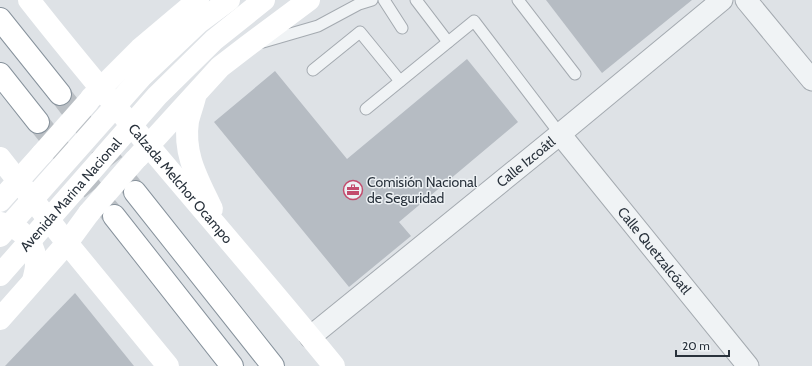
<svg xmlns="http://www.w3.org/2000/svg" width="812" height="366" font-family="Cabin,sans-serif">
  <rect width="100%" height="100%" fill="#dee2e6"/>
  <g fill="#b6bcc3">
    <polygon points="546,0 692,0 602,73"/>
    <polygon points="467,59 518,122 399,222 411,236 349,287 214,122 275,71 347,159"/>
    <polygon points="75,293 134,366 5,366 47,322"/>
  </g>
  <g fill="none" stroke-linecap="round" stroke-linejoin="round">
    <g stroke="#babfc4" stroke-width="22" stroke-dasharray="22 11" stroke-linecap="butt">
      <polyline points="60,94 133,189"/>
      <polyline points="38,122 112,214"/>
    </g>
    <g stroke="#a4aab0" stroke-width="13">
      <g id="lane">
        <polyline points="384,0 402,28"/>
        <polyline points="416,0 448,42"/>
        <polyline points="518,0 575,74"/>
        <polyline points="263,42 318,26 359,4 372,0"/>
        <polyline points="313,70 360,32 400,81"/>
        <polyline points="366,109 474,21 560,134"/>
      </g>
    </g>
    <g stroke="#a4aab0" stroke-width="23">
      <g id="street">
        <polyline points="746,0 812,80"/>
        <path id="s1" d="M560 134 748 366"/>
        <path id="s2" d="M310 337 560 134 722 0"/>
      </g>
    </g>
    <g stroke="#87929c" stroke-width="24">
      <g id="highway">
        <polyline points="0,19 60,94"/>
        <polyline points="0,74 38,122"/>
        <polyline points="135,192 273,366"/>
        <polyline points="114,216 232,366"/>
      </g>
    </g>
    <use href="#lane" stroke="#f0f3f5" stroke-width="11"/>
    <use href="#street" stroke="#f0f3f5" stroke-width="21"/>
    <g stroke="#fff" stroke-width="22">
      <path id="s3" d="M29 0C127 125 234 243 334 366"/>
      <path d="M195 97C193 105 190 113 188 121 183 155 198 179 212 209"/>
      <polyline points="91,98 140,49 198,0"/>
      <polyline points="138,157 220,67 246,47 309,0"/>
      <polyline points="0,158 67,243 168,366"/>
      <polyline points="0,201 42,154"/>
      <path d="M0 223C21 226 36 243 36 265 36 270 34 276 33 281"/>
      <polyline points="0,319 67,243 89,213"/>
    </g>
    <use href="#highway" stroke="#fff" stroke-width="22"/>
    <g stroke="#fff" stroke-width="22">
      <polyline points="42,154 88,102"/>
      <polyline points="89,213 135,160"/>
      <polyline points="0,236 142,76 198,23 229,0"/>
      <path id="s4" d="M0 275 157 96 214 40 264 0"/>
    </g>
  </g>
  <defs>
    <g id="office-ring" transform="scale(1)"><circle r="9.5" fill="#edf1f4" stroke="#c34b6d" stroke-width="1.5"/><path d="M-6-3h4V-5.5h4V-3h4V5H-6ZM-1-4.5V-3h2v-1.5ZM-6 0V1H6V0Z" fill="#c34b6d"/></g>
  </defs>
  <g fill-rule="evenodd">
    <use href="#office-ring" x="353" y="190"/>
  </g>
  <g text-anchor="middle" stroke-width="3" stroke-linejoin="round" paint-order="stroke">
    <g font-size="14" fill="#29323c" stroke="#edf1f4">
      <text dy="5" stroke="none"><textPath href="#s2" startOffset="278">Calle Izcoátl</textPath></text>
      <text dy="5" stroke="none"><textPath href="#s3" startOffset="238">Calzada Melchor Ocampo</textPath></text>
      <text dy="5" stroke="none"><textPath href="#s4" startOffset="107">Avenida Marina Nacional</textPath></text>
      <text dy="5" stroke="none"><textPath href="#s1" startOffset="150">Calle Quetzalcóatl</textPath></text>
    </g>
    <g font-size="14" fill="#29323c" stroke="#edf1f4" text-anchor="start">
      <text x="367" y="187">Comisión Nacional<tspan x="367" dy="16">de Seguridad</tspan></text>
    </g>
  </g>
  <path d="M676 350v6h53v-6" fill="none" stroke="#29323c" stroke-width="2"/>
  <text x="682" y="350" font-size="12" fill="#29323c" stroke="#edf1f4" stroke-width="3" paint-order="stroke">20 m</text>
</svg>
